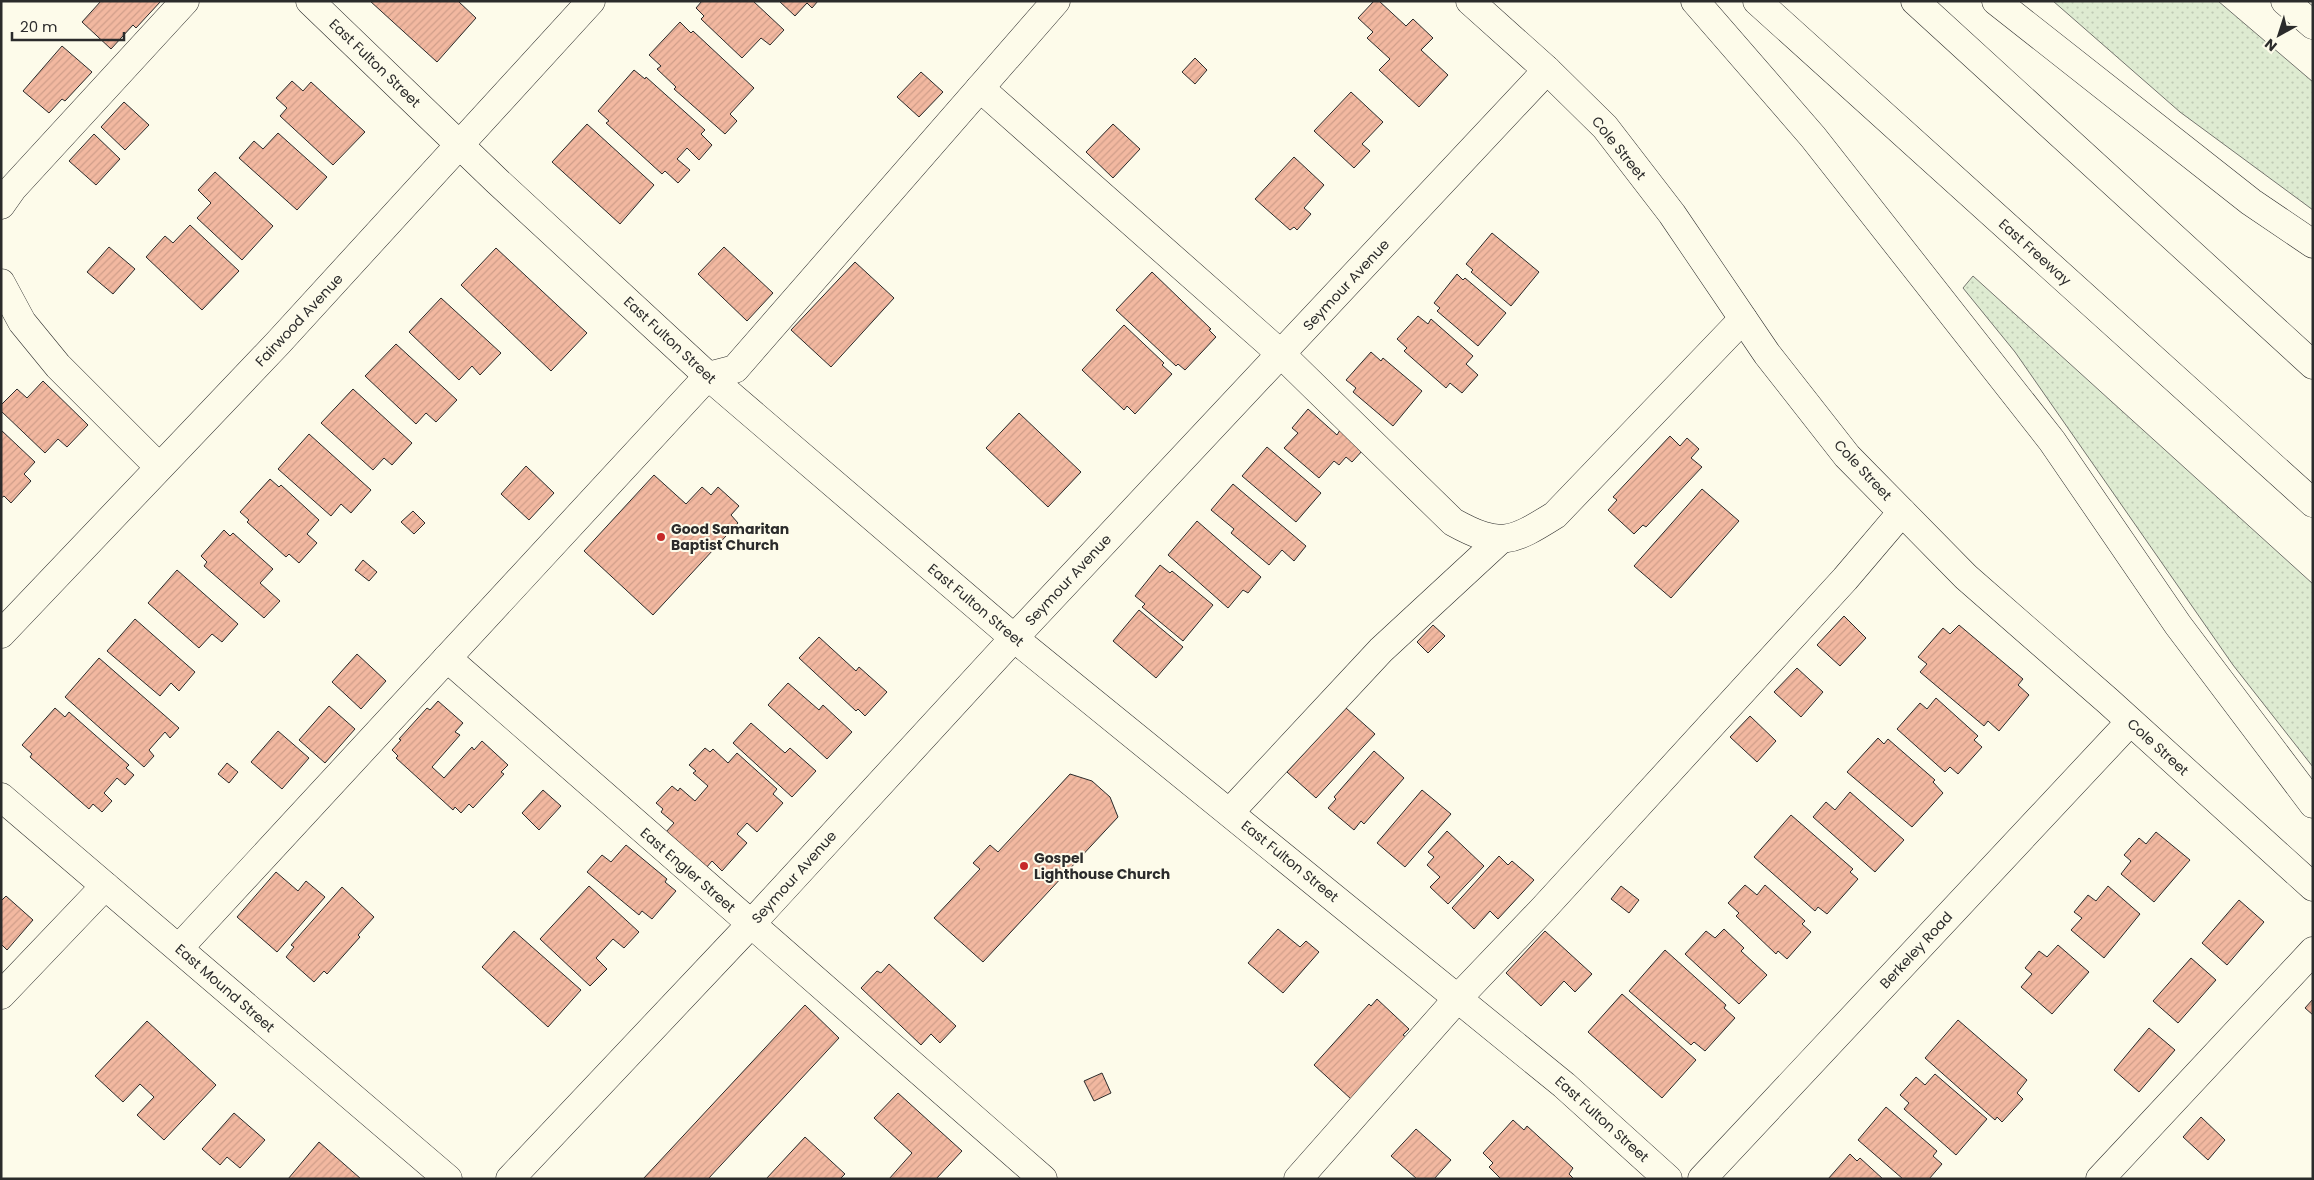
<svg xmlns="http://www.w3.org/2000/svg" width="2314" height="1180" font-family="Poppins,sans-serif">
  <defs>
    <pattern id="grass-dots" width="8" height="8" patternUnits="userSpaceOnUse" patternTransform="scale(1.25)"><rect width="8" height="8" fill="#deebd1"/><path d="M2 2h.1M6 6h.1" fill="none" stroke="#bfcab4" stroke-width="1.8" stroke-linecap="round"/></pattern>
    <pattern id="building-hatch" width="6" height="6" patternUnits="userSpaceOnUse" patternTransform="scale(1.25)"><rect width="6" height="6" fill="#f2b8a0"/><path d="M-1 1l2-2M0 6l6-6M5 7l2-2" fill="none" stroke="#d09e8a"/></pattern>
  </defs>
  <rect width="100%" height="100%" fill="#fdfbea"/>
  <g fill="url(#grass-dots)" stroke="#74746e">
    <polygon points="2053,1 2218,1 2313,82 2313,210 2180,112"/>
    <polygon points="1973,276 2313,584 2313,767 2233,665 2015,352 1963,288"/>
  </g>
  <g fill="url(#building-hatch)" stroke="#2b2b2b">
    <polygon points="101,1 161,1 136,28 133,25 111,49 82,22"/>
    <polygon points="370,1 458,1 476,18 437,62"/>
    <polygon points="702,1 753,1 784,30 770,45 761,38 742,58 701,19 704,16 696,8"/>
    <polygon points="779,1 818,1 812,8 807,3 795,16"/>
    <polygon points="1374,1 1379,1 1406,26 1413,19 1433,38 1421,50 1448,75 1419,107 1379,70 1390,59 1367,38 1373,32 1358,18"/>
    <polygon points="680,22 691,33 693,31 754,88 730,114 737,121 725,134 674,89 676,87 657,69 661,66 649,55"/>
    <polygon points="62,46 92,72 65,101 62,99 49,113 23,91"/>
    <polygon points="1195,58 1207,70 1195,84 1182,72"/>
    <polygon points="634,70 645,79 646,77 705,130 701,134 712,145 699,160 687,148 677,159 690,170 678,183 665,171 662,174 606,123 609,121 598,111"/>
    <polygon points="921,72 943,92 919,117 897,97"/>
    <polygon points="292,81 303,91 311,82 365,132 333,165 280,116 287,108 276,98"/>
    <polygon points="1351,92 1383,122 1362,144 1370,151 1354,168 1314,131"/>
    <polygon points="124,102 149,125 125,150 101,127"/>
    <polygon points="587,124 654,185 620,224 552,162"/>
    <polygon points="1113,124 1140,149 1113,178 1086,152"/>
    <polygon points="278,133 327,177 297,210 239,158 254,141 263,149"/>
    <polygon points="94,134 120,159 96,185 69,161"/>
    <polygon points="1294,157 1324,185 1304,208 1311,214 1297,230 1294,227 1290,230 1255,199"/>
    <polygon points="215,172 273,226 242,260 197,218 211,203 198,190"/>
    <polygon points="190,225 239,271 202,310 146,257 165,236 173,243"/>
    <polygon points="1492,233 1539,272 1511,306 1471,272 1473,270 1466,264"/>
    <polygon points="109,247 135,269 113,294 87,272"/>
    <polygon points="724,247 773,293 747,321 698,274"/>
    <polygon points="496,248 587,333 551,371 461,285"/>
    <polygon points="855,262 894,298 831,367 791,330"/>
    <polygon points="1152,272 1211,329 1209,330 1216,337 1185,370 1178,364 1176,366 1116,310"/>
    <polygon points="1457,274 1463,280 1465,278 1506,313 1478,346 1437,311 1440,308 1434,303"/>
    <polygon points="441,298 501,353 480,375 472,366 459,380 409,332"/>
    <polygon points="1418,316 1428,324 1431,319 1473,356 1466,364 1478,375 1462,393 1450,383 1446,388 1404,351 1407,348 1397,339"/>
    <polygon points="1124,325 1164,363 1162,365 1172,374 1135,414 1127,406 1124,410 1082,370"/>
    <polygon points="396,344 457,400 436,422 426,413 416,424 365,376"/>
    <polygon points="1371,352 1381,361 1383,358 1422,391 1393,426 1353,392 1356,388 1346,380"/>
    <polygon points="43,381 88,425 67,447 58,439 45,453 1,411 1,405 17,389 27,398"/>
    <polygon points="353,389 412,443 392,465 384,458 373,470 321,423"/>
    <polygon points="1308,409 1337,435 1340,430 1363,450 1352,462 1346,457 1339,465 1334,461 1319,478 1284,448 1298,433 1292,428"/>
    <polygon points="1019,413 1081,472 1048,507 986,448"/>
    <polygon points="1,430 35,462 24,474 31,481 11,503 4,496 1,498"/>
    <polygon points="309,434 371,490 351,513 341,504 331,516 278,469"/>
    <polygon points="1670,436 1680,446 1687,438 1699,449 1691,458 1702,467 1646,527 1643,525 1634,534 1608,510 1617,500 1613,497"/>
    <polygon points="1267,447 1321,493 1296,522 1242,476"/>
    <polygon points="526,466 554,493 529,520 501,494"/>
    <polygon points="654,475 686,504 702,487 711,495 718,487 739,506 731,515 738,523 653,615 584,551"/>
    <polygon points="270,479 279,487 281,485 319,520 307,534 317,543 299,563 289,554 286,557 247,522 249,520 240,512"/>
    <polygon points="1233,484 1306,546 1294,561 1282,550 1269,565 1231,533 1234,529 1211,510"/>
    <polygon points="1702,489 1739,521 1671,598 1634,566"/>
    <polygon points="413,511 425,523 414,534 401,522"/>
    <polygon points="1197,521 1261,577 1248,593 1243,590 1228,608 1168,555"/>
    <polygon points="224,530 230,536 233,533 273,569 260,583 280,601 264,618 204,566 207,562 201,556"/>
    <polygon points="363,560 377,572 369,581 355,570"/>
    <polygon points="1160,565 1170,573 1172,571 1213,605 1183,641 1142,607 1145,604 1135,596"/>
    <polygon points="177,570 238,624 222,642 212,634 199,648 148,603"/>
    <polygon points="1139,610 1183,647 1156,678 1113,641"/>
    <polygon points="1844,616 1866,638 1840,666 1817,645"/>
    <polygon points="135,619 195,672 179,691 171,683 160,696 107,651"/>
    <polygon points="1433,625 1445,636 1428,653 1417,642"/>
    <polygon points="1959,625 2023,679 2018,685 2029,695 1999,731 1988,721 1984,726 1920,672 1927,664 1918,657 1943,628 1950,634"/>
    <polygon points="819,637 856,671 859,667 887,692 865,716 858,709 856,711 799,658"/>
    <polygon points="357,654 386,681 361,709 332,682"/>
    <polygon points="99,658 179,728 170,738 165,732 149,750 154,756 144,767 65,697"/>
    <polygon points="1797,668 1823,692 1801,717 1774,692"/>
    <polygon points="788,683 819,710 823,705 852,732 827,759 768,705"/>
    <polygon points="1936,698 1978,736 1974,740 1982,747 1958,774 1950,767 1945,772 1897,729 1920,703 1927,709"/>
    <polygon points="438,701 463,723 455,732 460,735 432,767 444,778 472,747 474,750 482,741 508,765 501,772 504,774 473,808 469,804 461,813 455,807 453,810 396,758 398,756 392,750 401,740 399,739 427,708 430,710"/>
    <polygon points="329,706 355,729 325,763 299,740"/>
    <polygon points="55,708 65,717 69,712 129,765 126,768 134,775 125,785 117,778 104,793 112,801 102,812 93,804 89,809 30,757 32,754 22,745"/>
    <polygon points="1346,708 1375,734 1316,798 1287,772"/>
    <polygon points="1750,716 1776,741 1757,762 1730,737"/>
    <polygon points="751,723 785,753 790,748 816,771 792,797 733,743"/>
    <polygon points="278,731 309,758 282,789 251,762"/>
    <polygon points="1878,738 1884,744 1888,739 1935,780 1933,782 1943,793 1912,827 1847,772"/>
    <polygon points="705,748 710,752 713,749 728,763 737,753 777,789 773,794 783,803 757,832 747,823 737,834 747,843 722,871 712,861 706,868 666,832 674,823 661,812 663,809 656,803 672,786 678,791 680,788 695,801 708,786 693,773 696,771 689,765"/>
    <polygon points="1374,751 1404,778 1364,824 1361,821 1354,830 1328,808 1336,799 1334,797"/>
    <polygon points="227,763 238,772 229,783 218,774"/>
    <polygon points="1070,774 1092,781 1110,797 1118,817 983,962 934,918 980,869 973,863 990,845 998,852"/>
    <polygon points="543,790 561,806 539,830 522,813"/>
    <polygon points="1422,790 1451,814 1405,867 1377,843"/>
    <polygon points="1850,792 1904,840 1875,872 1813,817 1826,802 1835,810"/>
    <polygon points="1791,815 1853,869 1850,872 1858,879 1827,914 1818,907 1815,911 1754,857"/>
    <polygon points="1447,831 1484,866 1448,904 1430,887 1440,877 1427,865 1434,857 1428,852"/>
    <polygon points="2156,832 2190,860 2154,902 2121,874 2131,861 2124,855 2139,838 2146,844"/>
    <polygon points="626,845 667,879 665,882 676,891 652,919 642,911 639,915 587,872 602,855 611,862"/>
    <polygon points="1499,856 1508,865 1512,861 1534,880 1498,919 1490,911 1474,929 1452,908"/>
    <polygon points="276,872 298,891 306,881 325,897 277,952 237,917"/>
    <polygon points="1745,885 1757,895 1765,885 1805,921 1802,924 1811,932 1787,959 1778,951 1776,954 1736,916 1739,913 1728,903"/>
    <polygon points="589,886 639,932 624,948 613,939 596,958 607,969 590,986 540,939"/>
    <polygon points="1621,886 1639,900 1629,913 1611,899"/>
    <polygon points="2108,886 2140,914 2104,958 2071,930 2082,918 2074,912 2088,895 2096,901"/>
    <polygon points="342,887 374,917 358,935 360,937 327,974 324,971 314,982 286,957 294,947 291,945"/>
    <polygon points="6,896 33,920 7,950 1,944 1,901"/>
    <polygon points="2239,900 2264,922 2227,965 2202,943"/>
    <polygon points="1278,929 1300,947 1306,941 1319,952 1283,993 1248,963"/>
    <polygon points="1724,929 1744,948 1741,951 1767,975 1739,1004 1685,954 1706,931 1715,938"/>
    <polygon points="514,931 581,990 548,1027 482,967"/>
    <polygon points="1545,931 1592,974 1575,992 1564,981 1541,1006 1506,973"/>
    <polygon points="2058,945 2089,972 2052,1014 2021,987 2032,974 2025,968 2039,951 2047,957"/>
    <polygon points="1665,950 1726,1005 1724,1008 1735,1018 1705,1051 1694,1042 1691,1045 1629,991"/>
    <polygon points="2191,958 2216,980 2178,1023 2153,1001"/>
    <polygon points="889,964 956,1026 940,1043 931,1034 921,1045 861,988 877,971 881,973"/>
    <polygon points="1622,994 1696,1060 1662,1098 1588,1032"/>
    <polygon points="1377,999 1409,1029 1403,1035 1406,1037 1351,1099 1314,1065 1369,1004 1371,1006"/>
    <polygon points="2313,999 2313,1015 2305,1008"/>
    <polygon points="805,1005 839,1038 708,1179 643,1179"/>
    <polygon points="1958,1020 2027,1080 2017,1093 2023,1099 2002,1122 1997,1117 1995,1120 1925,1058"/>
    <polygon points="147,1021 216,1085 164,1140 137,1115 154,1097 140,1084 123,1102 95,1076"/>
    <polygon points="2149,1028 2175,1050 2139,1092 2114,1070"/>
    <polygon points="1102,1073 1111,1093 1094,1101 1084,1081"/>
    <polygon points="1935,1074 1987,1119 1956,1155 1904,1109 1909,1103 1900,1095 1916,1077 1925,1085"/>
    <polygon points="898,1093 962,1151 936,1179 889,1179 912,1153 874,1118"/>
    <polygon points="1886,1107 1937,1151 1933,1156 1942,1164 1929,1179 1903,1179 1858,1140"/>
    <polygon points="234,1113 265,1140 240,1168 227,1157 220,1165 202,1149"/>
    <polygon points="2201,1117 2225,1140 2208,1160 2183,1137"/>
    <polygon points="1513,1120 1524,1130 1527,1126 1573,1168 1569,1174 1574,1179 1501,1179 1489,1167 1493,1163 1483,1153"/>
    <polygon points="1416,1129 1451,1160 1434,1179 1417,1179 1391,1156"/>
    <polygon points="805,1137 845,1174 840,1179 766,1179"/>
    <polygon points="319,1142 361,1179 288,1179"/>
    <polygon points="1850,1154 1857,1161 1860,1158 1883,1179 1828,1179"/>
  </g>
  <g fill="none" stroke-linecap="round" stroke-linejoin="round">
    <g stroke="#2b2b2b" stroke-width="29">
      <g id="minor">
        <polyline points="310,1 497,181 708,376 1014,638 1564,1085 1668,1179"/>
        <polyline points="1470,1 1547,70 1605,127 1672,214 1767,354 1847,456 1966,577 2108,701 2313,887"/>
        <polyline points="2285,1 2313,25"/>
        <path d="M980 88 1281 354 1453 522C1500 548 1512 542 1555 515L1743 319"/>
        <polyline points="1,205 13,188 185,1"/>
        <polyline points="1,283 22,322 58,366 159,467"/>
        <polyline points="1,634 278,343 591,1"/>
        <polyline points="447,658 1043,1179"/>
        <polyline points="1,797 448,1179"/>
        <polyline points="1230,812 1381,650 1500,540"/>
        <polyline points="179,948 708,376 735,369 1056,1"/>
        <polyline points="1,995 105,886"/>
        <polyline points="510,1179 750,925 1014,638 1547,70"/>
        <polyline points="1298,1179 1458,998 1544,908 1845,579 1902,512"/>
        <polyline points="1702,1179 2130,722"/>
        <polyline points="2100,1179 2313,951"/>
      </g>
    </g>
    <g stroke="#2b2b2b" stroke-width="29">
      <g id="highway">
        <polyline points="1695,1 1813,137 2052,441 2178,625 2313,804"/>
        <polyline points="1757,1 2313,503"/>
        <polyline points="1915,1 2313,365"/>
        <polyline points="1996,1 2251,202 2313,244"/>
      </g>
    </g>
    <use href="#minor" stroke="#fdfbea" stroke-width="28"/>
    <use href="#highway" stroke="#fdfbea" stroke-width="28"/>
  </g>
  <g fill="#c62828" stroke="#fdfbea" stroke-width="2">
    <circle cx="661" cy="537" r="5"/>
    <circle cx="1024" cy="866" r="5"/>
  </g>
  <g text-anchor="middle" stroke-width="4" stroke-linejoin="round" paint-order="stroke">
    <g font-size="14" fill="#2b2b2b" stroke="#fdfbea">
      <text transform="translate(375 63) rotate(44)" y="5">East Fulton Street</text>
      <text transform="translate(1619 148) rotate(51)" y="5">Cole Street</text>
      <text transform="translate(2035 252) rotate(42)" y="5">East Freeway</text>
      <text transform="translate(1346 285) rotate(-47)" y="5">Seymour Avenue</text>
      <text transform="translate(299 320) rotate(-47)" y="5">Fairwood Avenue</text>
      <text transform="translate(670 340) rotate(43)" y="5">East Fulton Street</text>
      <text transform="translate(1863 470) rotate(47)" y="5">Cole Street</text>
      <text transform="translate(1068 580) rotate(-47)" y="5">Seymour Avenue</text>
      <text transform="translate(976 605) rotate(40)" y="5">East Fulton Street</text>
      <text transform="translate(2158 747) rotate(42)" y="5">Cole Street</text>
      <text transform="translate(1290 861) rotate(39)" y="5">East Fulton Street</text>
      <text transform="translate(688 870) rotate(41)" y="5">East Engler Street</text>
      <text transform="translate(794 877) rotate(-48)" y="5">Seymour Avenue</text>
      <text transform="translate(1916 950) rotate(-47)" y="5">Berkeley Road</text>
      <text transform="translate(225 988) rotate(41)" y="5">East Mound Street</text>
      <text transform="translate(1602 1119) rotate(42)" y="5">East Fulton Street</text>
    </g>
    <g font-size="14" font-weight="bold" fill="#2b2b2b" stroke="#fdfbea" text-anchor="start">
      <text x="671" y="534">Good Samaritan<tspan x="671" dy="16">Baptist Church</tspan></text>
      <text x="1034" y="863">Gospel<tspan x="1034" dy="16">Lighthouse Church</tspan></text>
    </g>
  </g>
  <rect width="2314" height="1180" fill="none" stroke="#2b2b2b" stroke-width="5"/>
  <g transform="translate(2279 35) rotate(219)" stroke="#fdfbea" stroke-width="4" paint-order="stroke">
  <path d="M0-4L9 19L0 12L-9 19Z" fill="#2b2b2b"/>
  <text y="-8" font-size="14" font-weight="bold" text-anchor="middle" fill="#2b2b2b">N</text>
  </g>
  <path d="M12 32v8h112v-8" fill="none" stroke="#2b2b2b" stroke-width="2.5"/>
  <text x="20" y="32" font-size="15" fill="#2b2b2b" stroke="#fdfbea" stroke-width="4" paint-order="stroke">20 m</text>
</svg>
